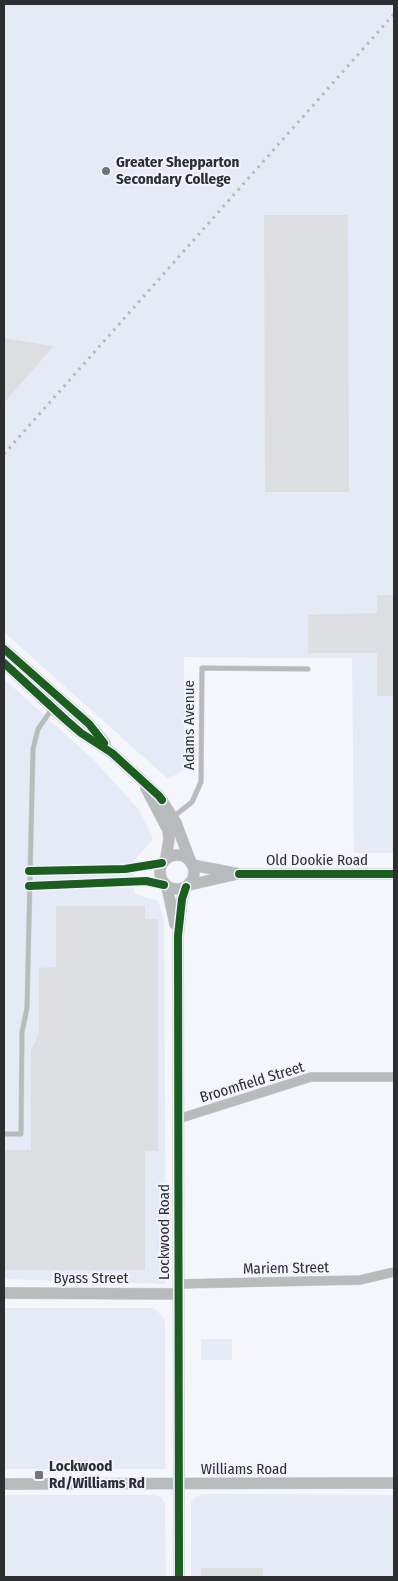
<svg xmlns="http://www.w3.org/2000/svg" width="398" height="1581" font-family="'Fira Sans Condensed',sans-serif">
  <rect width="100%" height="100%" fill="#f4f6fc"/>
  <g fill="#e6eaf6">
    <polygon points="4,4 394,4 394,853 354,853 352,658 184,657 184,770 168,779 4,632 4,403 54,346 4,338"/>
    <polygon points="4,679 94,760 139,810 153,839 133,862 134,894 158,901 164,920 166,1284 4,1279"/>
    <polygon points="4,1308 152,1308 158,1312 162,1316 165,1322 165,1469 4,1469"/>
    <rect x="201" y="1339" width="31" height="21"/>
    <polygon points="203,1494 394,1495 394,1577 191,1577 191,1502 194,1498"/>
    <polygon points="4,1495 156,1495 162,1498 165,1503 166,1577 4,1577"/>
  </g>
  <g fill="#dddee2">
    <polygon points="264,215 348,215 349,492 265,492"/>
    <polygon points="4,338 54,346 4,403"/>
    <polygon points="377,595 394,595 394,696 377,696 377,653 308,653 308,615 377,613"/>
    <polygon points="56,906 145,906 145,919 158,919 158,1151 145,1151 145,1270 4,1270 4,1150 31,1150 31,1050 39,1034 39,968 56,967"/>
    <rect x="201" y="1568" width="62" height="9"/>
  </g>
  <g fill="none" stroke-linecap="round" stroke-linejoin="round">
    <g stroke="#d1d3d7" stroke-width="5.5">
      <g id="service">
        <polyline points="173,815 177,814 192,802 201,782 202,668 308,669"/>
        <polyline points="4,1134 21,1134 22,1032 27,1008 33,749 38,729 52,709"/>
      </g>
    </g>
    <g stroke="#d1d3d7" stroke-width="10">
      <g id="minor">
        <polyline points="29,871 125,869 162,863"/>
        <polyline points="29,886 146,881 164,885"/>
        <polyline points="178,1119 311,1077 394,1077"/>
        <polyline points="178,1284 360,1280 394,1272"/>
      </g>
    </g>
    <g stroke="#d1d3d7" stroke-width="12">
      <g id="tertiary">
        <polyline points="4,649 89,724 105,743"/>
        <polyline points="4,663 66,720 81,733 112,753 159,796 176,823 191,863"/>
        <polyline points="146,788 168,830 169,839 166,858"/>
        <circle cx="177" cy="872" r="17"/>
        <polyline points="192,865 239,874 394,874"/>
        <polyline points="189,885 237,874"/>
        <polyline points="167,887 175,924"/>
        <polyline points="4,1293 178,1294"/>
        <polyline points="4,1484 394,1483"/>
        <polyline points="179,1577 178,936 182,899 186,887"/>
      </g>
    </g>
    <use href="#service" stroke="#b8bbbb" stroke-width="4.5"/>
    <use href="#minor" stroke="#b8bbbb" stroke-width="9"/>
    <use href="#tertiary" stroke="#b8bbbb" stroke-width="11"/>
    <polyline stroke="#b6b8ba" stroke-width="3" stroke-dasharray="2.5 5" stroke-linecap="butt" points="4,454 394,14"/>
    <g stroke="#f1f4ff" stroke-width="11">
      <g id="cycleway">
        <polyline points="4,649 89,724 104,743"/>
        <polyline points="4,663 66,720 81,733 112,753 159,796 162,800"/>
        <polyline points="29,871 125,869 162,863"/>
        <polyline points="239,874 394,874"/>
        <polyline points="29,886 146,881 164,885"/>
        <polyline points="179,1577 178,936 182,899 186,887"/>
      </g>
    </g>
    <use href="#cycleway" stroke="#1b5e20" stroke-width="8"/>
  </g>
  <g fill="#737479" stroke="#f1f4ff" stroke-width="2">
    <circle cx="106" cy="171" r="5"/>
    <rect x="34" y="1470" width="10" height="10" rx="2.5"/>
  </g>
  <g text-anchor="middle" stroke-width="4" stroke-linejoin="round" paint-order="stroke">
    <g font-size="15" font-weight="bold" fill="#2d2e32" stroke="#f1f4ff" text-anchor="start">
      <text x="116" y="167">Greater Shepparton<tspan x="116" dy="17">Secondary College</tspan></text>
      <text x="49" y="1471">Lockwood<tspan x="49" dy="17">Rd/Williams Rd</tspan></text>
    </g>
    <g font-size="15" fill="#2d2e32" stroke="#f1f4ff">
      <text transform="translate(189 725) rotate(-90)" y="5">Adams Avenue</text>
      <text x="317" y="865">Old Dookie Road</text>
      <text transform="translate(252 1082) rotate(-17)" y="5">Broomfield Street</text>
      <text transform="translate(164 1232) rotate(-90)" y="5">Lockwood Road</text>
      <text transform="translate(286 1268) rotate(-1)" y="5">Mariem Street</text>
      <text x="91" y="1283">Byass Street</text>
      <text x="244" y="1474">Williams Road</text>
    </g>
  </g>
  <rect width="398" height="1581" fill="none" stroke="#2d2e32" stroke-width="10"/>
</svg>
